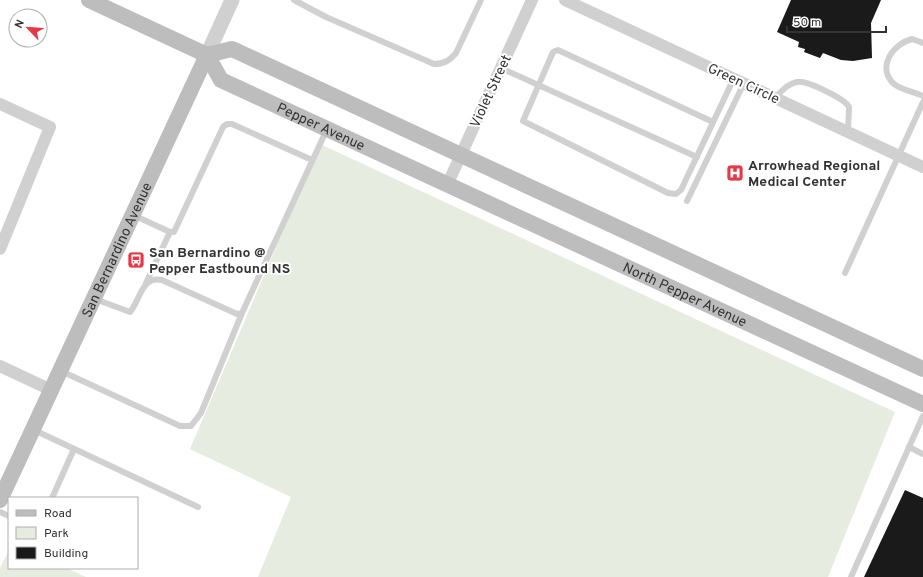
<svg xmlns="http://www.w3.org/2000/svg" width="923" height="577" font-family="Overpass,sans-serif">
  <rect width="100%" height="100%" fill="#fff"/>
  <g fill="#e6ecdf">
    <polygon points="320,144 895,412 828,577 258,577 291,497 190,449"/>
    <polygon points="9,550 9,568 66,568 86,577 0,577 0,568"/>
  </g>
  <g fill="#1a1a1a">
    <polygon points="791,0 881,0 871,23 872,58 853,61 841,60 823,53 820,58 804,52 805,49 798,47 799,42 777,32"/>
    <polygon points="905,490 923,498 923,577 864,577"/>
  </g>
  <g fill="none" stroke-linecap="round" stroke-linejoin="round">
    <g stroke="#d0d0d0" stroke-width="6">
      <path d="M294 0 326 17 434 64C444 64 449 61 456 53L481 0"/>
      <path d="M923 43 912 39C893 44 876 67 894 84 901 90 915 92 923 96"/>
      <polyline points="501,68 697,157"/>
      <path d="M775 98C782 91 787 84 797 82 807 80 845 99 849 107L848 132"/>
      <polyline points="713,122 558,50 553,52 523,121 668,193 676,194 681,190 734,78"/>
      <polyline points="687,201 744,83"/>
      <polyline points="133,215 170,232"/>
      <polyline points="845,273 923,102"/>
      <polyline points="146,283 170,232 174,232 223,127 227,124 232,124 312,160"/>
      <path d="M95 299 130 312C141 299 141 276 162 280L237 314 242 313 327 129"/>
      <polyline points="61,371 180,426 191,426 201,413 242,313"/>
      <polyline points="34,430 198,507"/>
      <polyline points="909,447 923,454"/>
      <polyline points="52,498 74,449"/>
      <polyline points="0,512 9,516"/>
      <polyline points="851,577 923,416"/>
    </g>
    <g stroke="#d0d0d0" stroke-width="12">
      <polyline points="565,0 923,167"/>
      <polyline points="0,104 50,127 0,249"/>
      <polyline points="448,183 532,0"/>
      <polyline points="0,366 51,390"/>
    </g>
    <polyline stroke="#d0d0d0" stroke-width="15" points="207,55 232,0"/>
    <g stroke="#bdbdbd" stroke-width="16">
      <path id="s1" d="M89 0 207 55 221 80 923 404"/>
      <polyline points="207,55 232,49 923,369"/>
      <path id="s2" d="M0 500 207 55"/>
    </g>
  </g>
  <defs>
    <g id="hospital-square" transform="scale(0.9)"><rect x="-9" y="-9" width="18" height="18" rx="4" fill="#e63946" stroke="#fff"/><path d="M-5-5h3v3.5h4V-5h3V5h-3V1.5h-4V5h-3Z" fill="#fff"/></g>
    <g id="bus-square" transform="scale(0.9)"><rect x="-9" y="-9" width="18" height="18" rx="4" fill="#e63946" stroke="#fff"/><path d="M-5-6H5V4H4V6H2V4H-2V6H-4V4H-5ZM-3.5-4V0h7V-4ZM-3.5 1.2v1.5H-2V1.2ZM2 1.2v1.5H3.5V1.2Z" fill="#fff"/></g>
  </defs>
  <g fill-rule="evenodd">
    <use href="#hospital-square" x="735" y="173"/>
    <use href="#bus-square" x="136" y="260"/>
  </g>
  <g text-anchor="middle" stroke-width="4" stroke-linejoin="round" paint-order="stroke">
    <g font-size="14" fill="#333" stroke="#fff">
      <text transform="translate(744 83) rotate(25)" y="5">Green Circle</text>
      <text transform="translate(490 91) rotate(-65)" y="5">Violet Street</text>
      <text dy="5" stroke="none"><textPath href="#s1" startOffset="269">Pepper Avenue</textPath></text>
      <text dy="5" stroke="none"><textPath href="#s2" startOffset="276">San Bernardino Avenue</textPath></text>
      <text dy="5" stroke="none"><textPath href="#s1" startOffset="670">North Pepper Avenue</textPath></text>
    </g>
    <g font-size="14" font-weight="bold" fill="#333" stroke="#fff" text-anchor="start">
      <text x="748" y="170">Arrowhead Regional<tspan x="748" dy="16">Medical Center</tspan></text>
      <text x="149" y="257">San Bernardino @<tspan x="149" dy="16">Pepper Eastbound NS</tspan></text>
    </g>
  </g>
  <rect x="8" y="497" width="130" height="72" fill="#ffffff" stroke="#adadad"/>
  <rect x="16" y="510" width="20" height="6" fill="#bdbdbd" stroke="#adadad"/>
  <text x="44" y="517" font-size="12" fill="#333333">Road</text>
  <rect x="16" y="527" width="20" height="12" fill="#e6ecdf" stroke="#adadad"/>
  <text x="44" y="537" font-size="12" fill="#333333">Park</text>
  <rect x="16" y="547" width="20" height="12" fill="#1a1a1a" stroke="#adadad"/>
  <text x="44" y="557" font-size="12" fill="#333333">Building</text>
  <g transform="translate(28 28) rotate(295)"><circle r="19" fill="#ffffff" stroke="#adadad"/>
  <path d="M0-3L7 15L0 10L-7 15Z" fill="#e63946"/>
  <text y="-6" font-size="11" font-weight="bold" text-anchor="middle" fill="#333333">N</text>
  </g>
  <path d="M787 26v6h99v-6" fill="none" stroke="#333333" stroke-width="2"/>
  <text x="793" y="26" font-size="12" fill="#333333" stroke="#ffffff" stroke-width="3" paint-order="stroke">50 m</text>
</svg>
